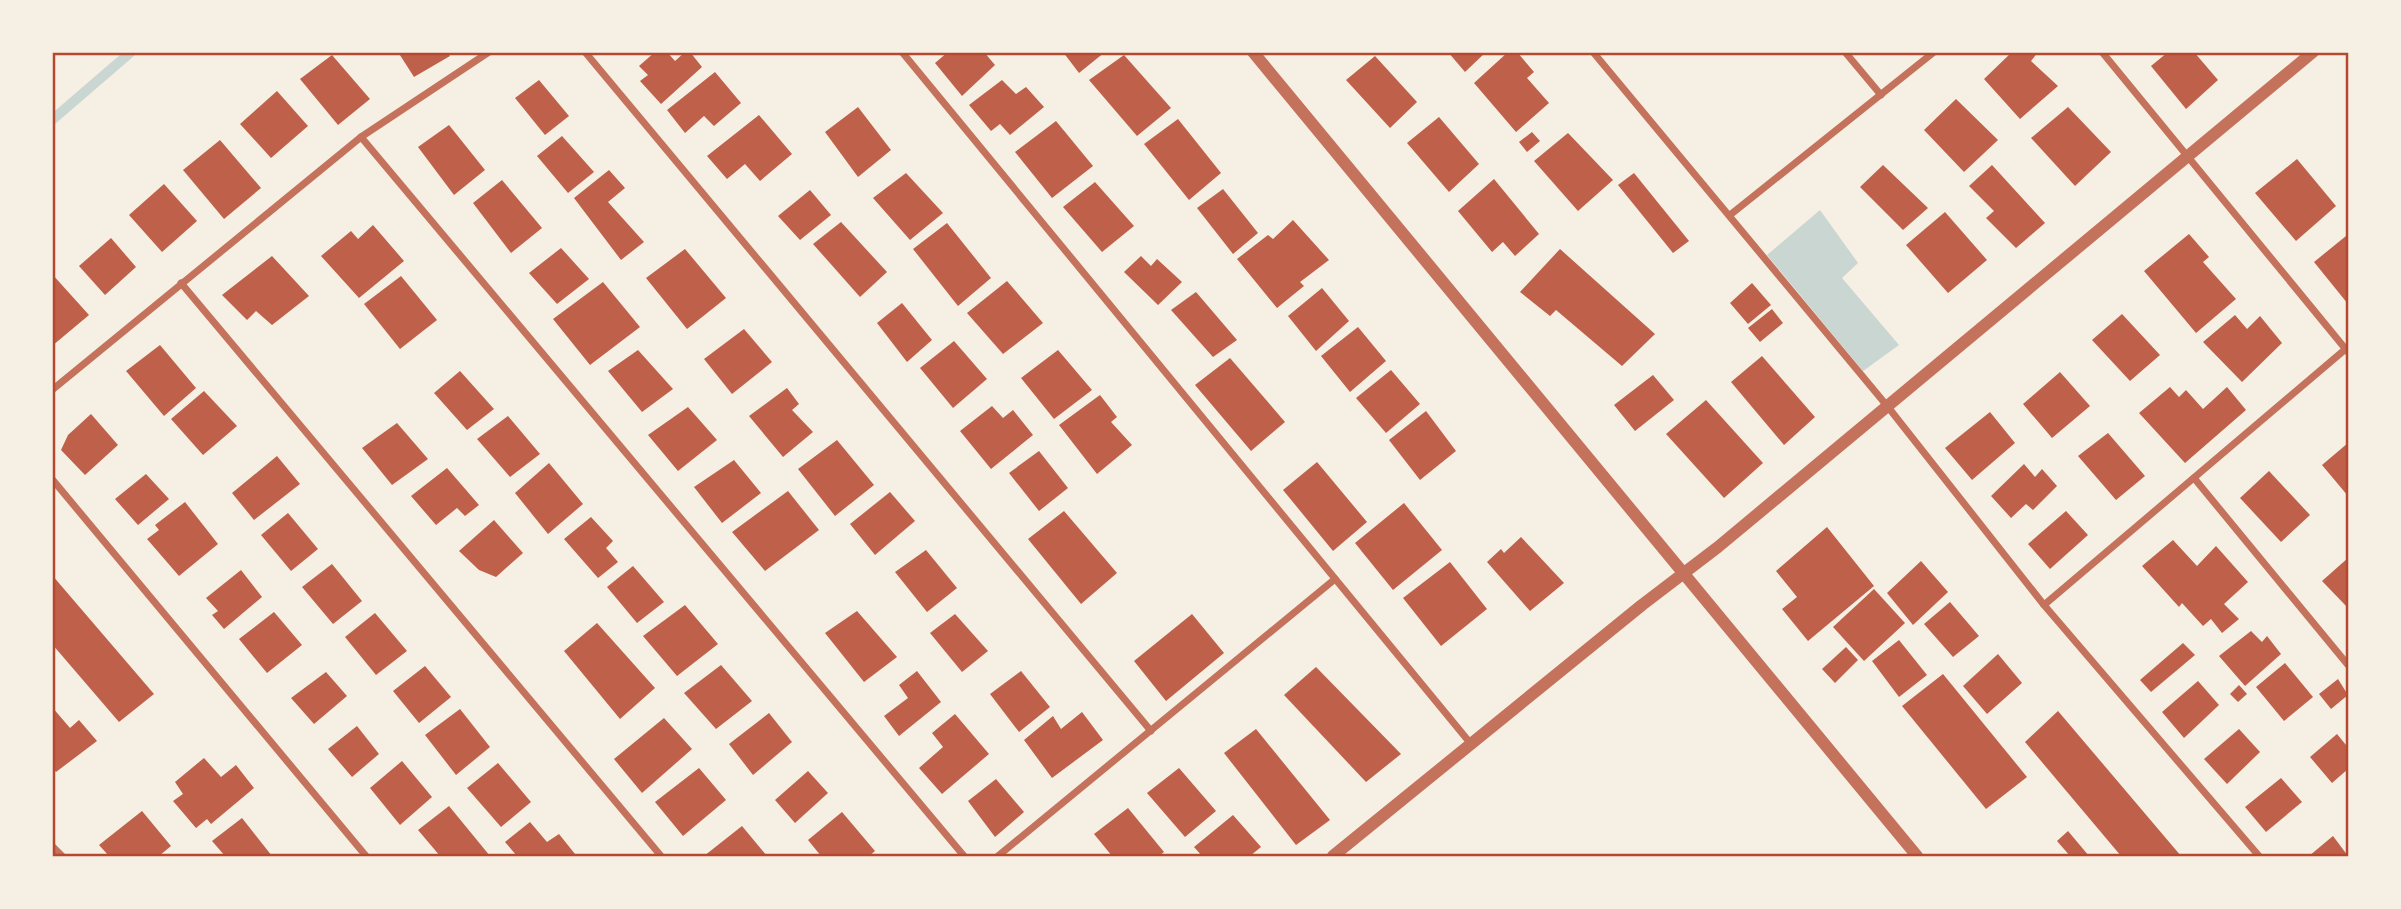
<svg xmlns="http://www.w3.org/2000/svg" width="2401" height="909" font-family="Barlow,sans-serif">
  <rect width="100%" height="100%" fill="#f6efe4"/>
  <polygon fill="#c9d6d2" points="1820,210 1858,263 1842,278 1899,345 1863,371 1767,255"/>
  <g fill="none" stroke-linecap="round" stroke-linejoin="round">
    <polyline stroke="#c9d6d2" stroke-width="10" points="52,120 131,52"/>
  </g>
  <g fill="#bf614a">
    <polygon points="398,52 447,52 450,56 414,77"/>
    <polygon points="655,52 667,52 675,61 685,52 690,52 702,67 661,104 640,81 648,75 639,66"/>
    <polygon points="948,52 984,52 995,65 962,96 935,63"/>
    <polygon points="1063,52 1105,52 1079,73"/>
    <polygon points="1448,52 1486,52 1465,72"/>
    <polygon points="1508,52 1517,52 1534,72 1527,78 1549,103 1516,132 1474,83"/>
    <polygon points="2012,52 2038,52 2031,61 2058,86 2020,119 1984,79"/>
    <polygon points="2168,52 2194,52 2218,80 2186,109 2151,66"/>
    <polygon points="332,55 370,99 338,125 300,79"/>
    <polygon points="1124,55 1171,108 1137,136 1089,80"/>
    <polygon points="1375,56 1417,102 1390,128 1346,80"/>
    <polygon points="715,72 741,103 714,126 704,116 685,133 667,110"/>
    <polygon points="539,80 569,116 545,135 515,98"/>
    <polygon points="1002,80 1016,94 1026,87 1044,107 1010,135 1000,124 991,131 969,105"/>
    <polygon points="277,91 308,126 271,158 240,124"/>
    <polygon points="1956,99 1998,140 1964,172 1924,130"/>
    <polygon points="858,107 891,150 858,177 825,132"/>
    <polygon points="2068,107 2111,152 2075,186 2031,138"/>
    <polygon points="759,115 792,154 760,181 745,164 727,179 707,156"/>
    <polygon points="1439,117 1479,164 1449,192 1407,143"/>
    <polygon points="1178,119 1221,173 1189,200 1144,144"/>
    <polygon points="1056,121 1093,166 1052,198 1015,152"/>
    <polygon points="449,125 485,170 454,195 418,147"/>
    <polygon points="1532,132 1540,141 1527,152 1519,142"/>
    <polygon points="1568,133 1613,180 1578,211 1534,161"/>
    <polygon points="562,136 594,172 568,193 537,156"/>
    <polygon points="220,140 261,188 224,219 183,170"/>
    <polygon points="2297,159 2336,206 2296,241 2255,193"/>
    <polygon points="1883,165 1928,208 1903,230 1860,187"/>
    <polygon points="1992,165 2045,223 2016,248 1986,218 1994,211 1969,186"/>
    <polygon points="609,170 625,188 608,202 644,242 621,260 574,198"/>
    <polygon points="906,173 943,213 910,240 873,198"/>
    <polygon points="1634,173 1689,241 1673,253 1618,185"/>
    <polygon points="1494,179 1539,234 1515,256 1503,242 1492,252 1458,211"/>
    <polygon points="502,180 542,228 511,253 473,203"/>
    <polygon points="1095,182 1134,226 1102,252 1063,207"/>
    <polygon points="164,184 197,221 162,252 129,215"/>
    <polygon points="1223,189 1258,233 1233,254 1197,208"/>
    <polygon points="810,190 831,215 800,240 778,216"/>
    <polygon points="1945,212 1987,260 1948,293 1906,245"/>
    <polygon points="1293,220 1329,260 1300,282 1304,286 1277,308 1237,259 1268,235 1273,239"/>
    <polygon points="841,222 887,272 860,297 813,244"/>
    <polygon points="947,223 991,278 958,306 913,249"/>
    <polygon points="373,225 404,261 359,298 321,256 351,231 358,239"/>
    <polygon points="2189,234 2209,257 2203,262 2236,299 2196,333 2144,271"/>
    <polygon points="2346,236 2348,239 2348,304 2314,262"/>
    <polygon points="111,238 136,267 105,295 79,266"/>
    <polygon points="561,248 589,279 557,304 529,273"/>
    <polygon points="685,249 726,298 687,329 646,278"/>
    <polygon points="1560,249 1655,334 1622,366 1556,310 1550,316 1520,292"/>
    <polygon points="272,256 309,296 272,325 256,311 247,320 222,295"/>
    <polygon points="1141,256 1151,266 1157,259 1182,282 1158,305 1124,272"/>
    <polygon points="52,274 89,315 52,346"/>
    <polygon points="401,276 437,320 400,349 364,304"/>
    <polygon points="1007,281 1043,323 1003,354 967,313"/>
    <polygon points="603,282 640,327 590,365 553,319"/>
    <polygon points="1752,283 1771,305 1748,324 1730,303"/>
    <polygon points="1322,288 1349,321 1316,351 1288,316"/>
    <polygon points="1196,292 1237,340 1213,357 1171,310"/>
    <polygon points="902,303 932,340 907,362 877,323"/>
    <polygon points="1772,309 1783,323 1760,342 1748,328"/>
    <polygon points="2122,314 2160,355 2130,381 2092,340"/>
    <polygon points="2235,315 2247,329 2260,316 2282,343 2242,382 2203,342"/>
    <polygon points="1358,327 1386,361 1350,392 1321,356"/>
    <polygon points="744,329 772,362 732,394 704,359"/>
    <polygon points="954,341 987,379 953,408 920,368"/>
    <polygon points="160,345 196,388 164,416 126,371"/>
    <polygon points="638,350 673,389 642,412 608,371"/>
    <polygon points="1058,350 1092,390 1054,419 1021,378"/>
    <polygon points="1762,356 1815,417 1784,445 1731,382"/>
    <polygon points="1230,358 1285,422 1251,451 1195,385"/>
    <polygon points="1391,370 1420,404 1386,433 1356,398"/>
    <polygon points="460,371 494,409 467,430 434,393"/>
    <polygon points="2060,372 2090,406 2052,438 2023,404"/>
    <polygon points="1653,375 1674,400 1635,431 1614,405"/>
    <polygon points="2170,387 2179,397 2186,390 2203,409 2227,387 2246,410 2185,463 2139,413"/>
    <polygon points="787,388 799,404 792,410 813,432 783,457 749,416"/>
    <polygon points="204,391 237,426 203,455 171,419"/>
    <polygon points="1100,395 1117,417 1111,422 1132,445 1097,474 1059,425"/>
    <polygon points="1706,400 1763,463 1724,498 1666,434"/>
    <polygon points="992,406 1003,418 1013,410 1033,435 991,469 960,431"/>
    <polygon points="688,407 717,440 678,471 648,435"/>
    <polygon points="1426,411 1456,451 1420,480 1389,440"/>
    <polygon points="1990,412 2015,443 1972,480 1945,448"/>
    <polygon points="91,414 118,445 85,475 61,450 68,435"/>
    <polygon points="508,416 540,454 510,477 477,439"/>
    <polygon points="397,423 428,459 392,485 362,448"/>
    <polygon points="2108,433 2145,476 2116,500 2078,456"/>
    <polygon points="837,440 874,485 835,516 798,469"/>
    <polygon points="2348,443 2348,496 2322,465"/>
    <polygon points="1039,451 1068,488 1039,511 1009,473"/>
    <polygon points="277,456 300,484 254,520 232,493"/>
    <polygon points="734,460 761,493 722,523 694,487"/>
    <polygon points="1317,462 1367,522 1333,551 1283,490"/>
    <polygon points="549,463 583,504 548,534 515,493"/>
    <polygon points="2024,464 2035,477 2042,469 2057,486 2033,510 2026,504 2011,518 1991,496"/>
    <polygon points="447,468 479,505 465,516 457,508 436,525 411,496"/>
    <polygon points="2269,471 2310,515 2281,542 2240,498"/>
    <polygon points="146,474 169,499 138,525 115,499"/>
    <polygon points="788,491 819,530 765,571 732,532"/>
    <polygon points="890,492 915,521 875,555 850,524"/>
    <polygon points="185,502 218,544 179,576 147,539 159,530 155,525"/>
    <polygon points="1404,503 1442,550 1393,590 1355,543"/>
    <polygon points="1064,511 1117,573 1081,604 1028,539"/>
    <polygon points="2066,511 2088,535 2050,569 2028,544"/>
    <polygon points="288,513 318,549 291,571 261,535"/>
    <polygon points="591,517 613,541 606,548 618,562 598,578 564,539"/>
    <polygon points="494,520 523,553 496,577 479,570 459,551"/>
    <polygon points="1827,527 1874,586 1808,641 1782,609 1797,597 1776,571"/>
    <polygon points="1521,537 1564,583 1530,611 1487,562 1501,549 1504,553"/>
    <polygon points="2173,540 2197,566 2216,546 2248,582 2224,604 2239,619 2222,633 2211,619 2203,626 2182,603 2179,607 2142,566"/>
    <polygon points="926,550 957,588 927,612 895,572"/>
    <polygon points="2348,558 2348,608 2322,581"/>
    <polygon points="1921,561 1948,592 1913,625 1887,593"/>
    <polygon points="1450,562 1487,609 1441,646 1403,598"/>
    <polygon points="332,564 362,601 333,624 302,587"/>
    <polygon points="633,566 664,602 637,623 607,587"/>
    <polygon points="241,570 262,597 224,629 212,615 218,611 206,598"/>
    <polygon points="52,575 154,694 119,722 52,644"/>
    <polygon points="1874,589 1905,623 1864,661 1833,627"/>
    <polygon points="1950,602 1979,636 1953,657 1924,624"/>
    <polygon points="685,605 718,644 677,676 643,636"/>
    <polygon points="857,611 897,657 864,682 825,633"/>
    <polygon points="274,612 302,645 267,673 239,639"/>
    <polygon points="375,613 407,651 376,675 345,637"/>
    <polygon points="955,614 988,651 962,672 930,633"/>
    <polygon points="1192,614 1224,653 1166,701 1134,661"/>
    <polygon points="597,623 655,688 620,719 564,651"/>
    <polygon points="2251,631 2262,642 2267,636 2281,654 2245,686 2219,656"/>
    <polygon points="1899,640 1927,675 1899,697 1872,661"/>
    <polygon points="2183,643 2195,655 2151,692 2140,680"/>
    <polygon points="1846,647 1858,660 1835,683 1822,669"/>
    <polygon points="1998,654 2022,683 1987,714 1963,686"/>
    <polygon points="2285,663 2313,697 2284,721 2256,687"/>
    <polygon points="721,665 752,701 716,729 684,693"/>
    <polygon points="425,666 451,697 419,723 393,691"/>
    <polygon points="1316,667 1401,754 1366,782 1284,695"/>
    <polygon points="917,671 941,702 899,736 884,716 908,698 899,685"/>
    <polygon points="1021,671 1050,707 1019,732 990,694"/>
    <polygon points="326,672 347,696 314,724 291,698"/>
    <polygon points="1943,674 2027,777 1986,809 1902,706"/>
    <polygon points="2338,679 2348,695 2331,709 2319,694"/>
    <polygon points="2198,681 2219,705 2184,738 2162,712"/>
    <polygon points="2239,685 2247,694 2238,702 2230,694"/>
    <polygon points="52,707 70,728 79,720 97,741 56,772 52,767"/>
    <polygon points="460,709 490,747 456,775 425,735"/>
    <polygon points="2058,711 2181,856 2121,856 2025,742"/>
    <polygon points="1082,712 1103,740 1052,778 1024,740 1053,716 1061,729"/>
    <polygon points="769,713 792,742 753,775 729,744"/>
    <polygon points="955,714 989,754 942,794 919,768 943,747 932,733"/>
    <polygon points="664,718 692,749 642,793 614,759"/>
    <polygon points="357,726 379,754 352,777 328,749"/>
    <polygon points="1256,729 1330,820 1296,845 1224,753"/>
    <polygon points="2239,729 2260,752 2227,784 2204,759"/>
    <polygon points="2337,734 2346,745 2348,744 2348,769 2332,783 2310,757"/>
    <polygon points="204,758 221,777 236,765 254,788 211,824 207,819 196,828 173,801 183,794 175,782"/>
    <polygon points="402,761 432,797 400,825 370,788"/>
    <polygon points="498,763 531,802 501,827 467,788"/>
    <polygon points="699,768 726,800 683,836 655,802"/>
    <polygon points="1179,768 1216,811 1185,837 1147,793"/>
    <polygon points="808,771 828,793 795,823 775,800"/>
    <polygon points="2281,778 2302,802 2266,832 2245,807"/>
    <polygon points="996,779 1024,812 995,837 968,801"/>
    <polygon points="449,806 490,856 440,856 418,830"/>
    <polygon points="1128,808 1164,852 1159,856 1112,856 1094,834"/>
    <polygon points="142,811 171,846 159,856 109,856 99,845"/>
    <polygon points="842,812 875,851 869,856 821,856 808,840"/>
    <polygon points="1233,815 1261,847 1250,856 1202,856 1194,847"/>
    <polygon points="242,818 272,856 225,856 212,841"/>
    <polygon points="530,822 547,842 559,834 575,854 572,856 517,856 505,842"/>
    <polygon points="742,826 767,856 704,856"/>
    <polygon points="2068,831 2089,856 2070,856 2057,841"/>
    <polygon points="2333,836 2348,856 2309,856"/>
  </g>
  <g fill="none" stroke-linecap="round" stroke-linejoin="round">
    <g stroke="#c5725c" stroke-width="7">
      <polyline points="585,52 1151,731"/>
      <polyline points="902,52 1471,744"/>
      <polyline points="1593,52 1888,407 2044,605 2259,856"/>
      <polyline points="1845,52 1881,95"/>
      <polyline points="2102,52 2348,352"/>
      <polyline points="361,137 964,856"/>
      <polyline points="1730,215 1934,52"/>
      <polyline points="181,283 661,856"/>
      <polyline points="52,390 361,137 489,52"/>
      <polyline points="2194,478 2348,665"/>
      <polyline points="52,479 366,856"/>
      <polyline points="2044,605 2348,347"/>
      <polyline points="52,846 62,856"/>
      <polyline points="998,856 1335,579"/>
    </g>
    <g stroke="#c5725c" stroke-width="12">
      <polyline points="1253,52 1917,856"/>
      <polyline points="1333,856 1642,605 1718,547 2313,52"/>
    </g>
  </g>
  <rect width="2401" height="909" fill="none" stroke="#f6efe4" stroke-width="108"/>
  <rect x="54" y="54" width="2293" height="801" fill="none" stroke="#b5482f" stroke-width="2.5"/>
</svg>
